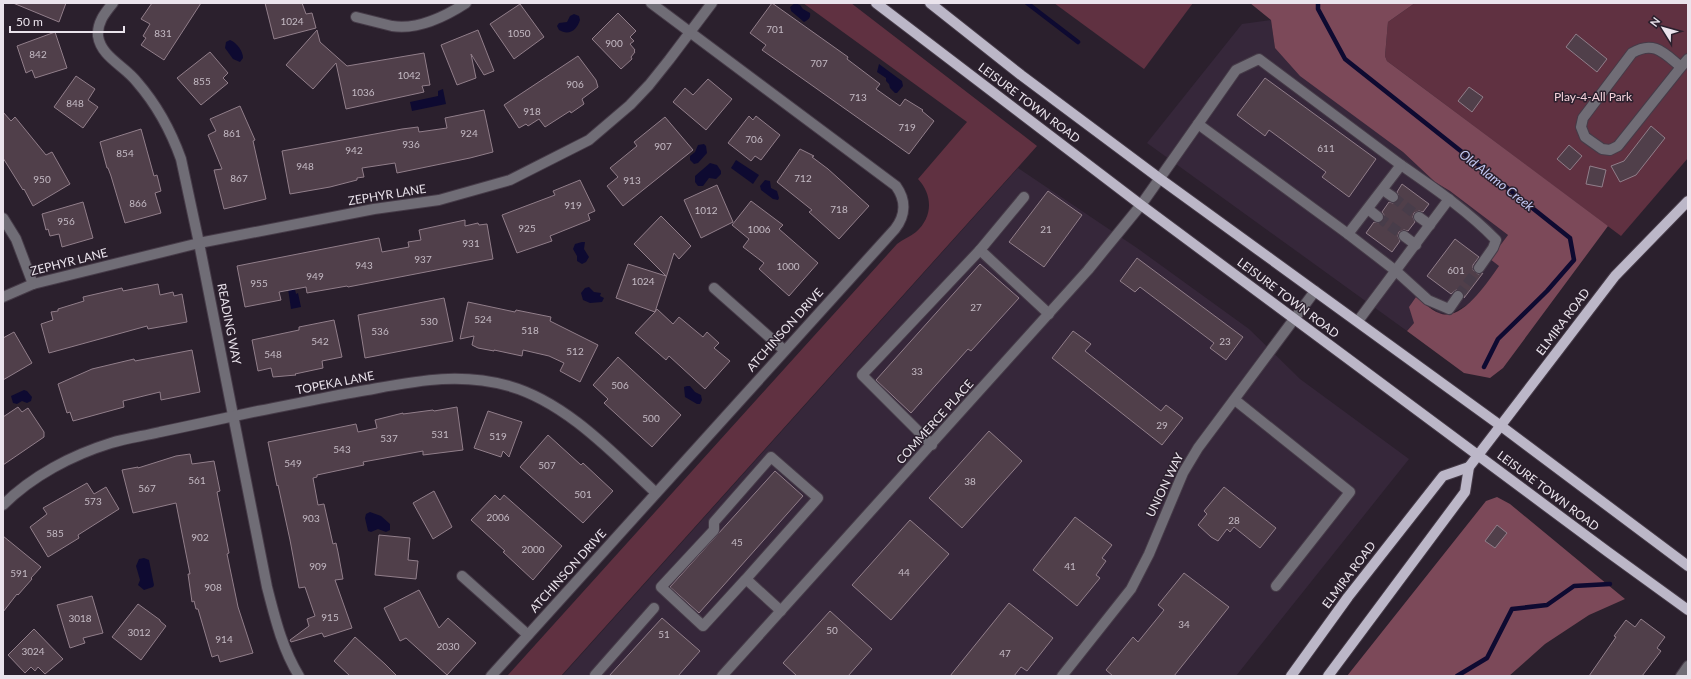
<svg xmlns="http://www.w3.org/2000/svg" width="1691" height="679" font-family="Lato,sans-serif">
  <rect width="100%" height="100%" fill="#2b202d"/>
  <g fill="#36273a">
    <polygon points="1271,20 1275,48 1403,152 1435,182 1450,191 1508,235 1491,259 1499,266 1479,295 1469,304 1452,313 1440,314 1416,297 1414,323 1407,331 1147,143 1242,24"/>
    <polygon points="1018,168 1137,248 1249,329 1300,379 1409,459 1236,676 562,676"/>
  </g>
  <g fill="#603141">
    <path d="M803 3H851L1037 146 561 676H507L897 244C903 239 910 237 916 232 933 217 933 195 918 179L967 122Z"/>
    <polygon points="1054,3 1193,3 1144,69"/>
    <polygon points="1415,3 1688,3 1688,158 1621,236 1387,61 1385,56 1388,22"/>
  </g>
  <g fill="#7c4959">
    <path d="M1250 3H1415L1388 22 1385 56 1387 61 1608 226 1503 368 1490 378 1464 373 1407 331 1414 323 1409 307 1416 297C1423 302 1431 310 1439 313 1462 323 1488 281 1499 266L1490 259 1508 235 1450 191 1435 182 1403 152 1300 76 1275 48 1271 20Z"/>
    <polygon points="1497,497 1510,504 1625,599 1589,615 1545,644 1509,676 1347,676 1486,501"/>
  </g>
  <g fill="#0e0a31">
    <path d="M795 3 800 5 803 9 810 13C811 18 808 20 804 22L791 11 790 7Z"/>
    <path d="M574 14 579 16 580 20C577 30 569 36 559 30L557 26 559 23 567 22 570 16Z"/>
    <path d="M230 40C237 43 243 51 243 58L240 62 233 59 225 48 226 42Z"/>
    <polygon points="879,64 902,81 903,86 897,93 895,93 890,88 889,84 886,81 886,78 877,72"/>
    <polygon points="443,89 446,104 412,111 410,102 438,96 438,91"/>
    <polygon points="704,144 706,146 707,153 698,163 694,164 690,160 690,156 695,152 698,145"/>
    <polygon points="736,160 759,175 753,184 731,168"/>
    <polygon points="710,163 717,165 721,171 721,174 716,179 709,178 703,186 698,186 695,182 695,176"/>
    <polygon points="765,180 770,181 771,188 777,191 779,198 778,200 773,199 761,190 760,186"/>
    <polygon points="582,242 585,242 584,249 589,257 586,262 582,264 577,261 577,256 573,249 575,244"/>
    <polygon points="293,280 296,294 298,293 301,307 291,309 287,282"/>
    <polygon points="589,287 594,292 601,293 600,296 604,298 602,302 590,303 583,300 581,293 585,288"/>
    <polygon points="687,386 690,386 695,392 701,395 702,400 700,404 697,404 685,397 684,387"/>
    <polygon points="24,390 27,391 32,397 31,401 27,403 22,401 17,404 13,403 11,396"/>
    <polygon points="370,512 381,516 390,524 390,530 386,532 378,529 371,532 368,531 365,518 366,514"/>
    <polygon points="144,558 149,560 154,585 153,587 144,590 138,585 140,580 136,566 139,559"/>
  </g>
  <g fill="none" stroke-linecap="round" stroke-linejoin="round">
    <g stroke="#0e0a31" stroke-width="4.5">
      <polyline points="1027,3 1078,42"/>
      <polyline points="1318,3 1318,9 1345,59 1570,238 1574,260 1547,291 1498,339 1484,367"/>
      <polyline points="1457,676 1487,658 1512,609 1547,605 1574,586 1610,584"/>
    </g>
  </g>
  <g fill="#503f4a" stroke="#917e8a">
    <polygon points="13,3 66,3 59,22"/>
    <polygon points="152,3 201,3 164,60 141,45 146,38 143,36 150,24 141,19"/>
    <polygon points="265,3 302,3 306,14 312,13 316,28 274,39"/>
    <polygon points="772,3 848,57 847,59 880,84 876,89 900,106 905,99 923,110 922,111 934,121 909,154 762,50 766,45 750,33"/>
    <polygon points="520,4 544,37 514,59 490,24"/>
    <polygon points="618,13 636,31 630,37 634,41 630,44 635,50 634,51 635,52 631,57 632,59 621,69 592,39"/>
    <polygon points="317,30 320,42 347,66 424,53 430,85 422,86 424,92 346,109 336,63 313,89 286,65"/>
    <polygon points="478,30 494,71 484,75 471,54 476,78 457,85 441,45"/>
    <polygon points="55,32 67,68 35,78 32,70 26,73 17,46"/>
    <polygon points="1576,34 1607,59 1597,72 1566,47"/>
    <polygon points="210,52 228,73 223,78 228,83 201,105 177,78"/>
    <polygon points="578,56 596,80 598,87 582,99 584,104 571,113 570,111 545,127 539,119 528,126 526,124 519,128 504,105"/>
    <polygon points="76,76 95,89 88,100 98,107 83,128 54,107"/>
    <polygon points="1265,78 1376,159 1349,197 1322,177 1326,172 1269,130 1265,136 1237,115"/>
    <polygon points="708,79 732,99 706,130 673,102 685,88 693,95"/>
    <polygon points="1469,87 1483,97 1472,112 1458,101"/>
    <polygon points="240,106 255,140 253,141 266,199 224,209 214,170 222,169 208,135 216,131 210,119"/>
    <polygon points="484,110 493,152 470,158 397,173 395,163 362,168 364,177 357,178 357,180 330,187 290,194 282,151 402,129 418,127 419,132 447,128 445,118"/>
    <polygon points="3,112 11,121 15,117 46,155 52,152 70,184 33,206 24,189 23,190 3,158"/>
    <polygon points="749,116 753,120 756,116 780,135 761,160 755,156 751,161 728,143"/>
    <polygon points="665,117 693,150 623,206 607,186 618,177 610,168 637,146 634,142"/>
    <polygon points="1651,126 1665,138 1636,175 1620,182 1611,166 1624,161"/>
    <polygon points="141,129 154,176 157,175 161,191 155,193 161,213 125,223 111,176 108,168 107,168 100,142"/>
    <polygon points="1569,145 1582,156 1570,170 1557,159"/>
    <polygon points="800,149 814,156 812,157 828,169 869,206 839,239 809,212 812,210 777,182"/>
    <polygon points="1590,166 1606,170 1602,187 1586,184"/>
    <polygon points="580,180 595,211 588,214 590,220 550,236 552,241 517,253 502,215 555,195 553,191"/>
    <polygon points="1402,184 1429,204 1423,212 1419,211 1414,213 1413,217 1415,222 1408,231 1404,230 1399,232 1398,236 1400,241 1392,252 1366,233 1374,222 1380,223 1383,221 1384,215 1382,212 1389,202 1393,203 1398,201 1399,197 1397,192"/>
    <polygon points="717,185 733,222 701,238 684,200"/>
    <polygon points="1048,191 1082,215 1044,267 1009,242"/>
    <polygon points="751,201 783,225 779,229 818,263 789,296 759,269 764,263 743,247 749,239 732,225"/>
    <polygon points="83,202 93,238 62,247 59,234 50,236 48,229 46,230 42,214"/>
    <polygon points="661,216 691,246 679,259 674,253 655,312 657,309 673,324 679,317 703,337 707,332 719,343 714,348 730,361 705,389 669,356 666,360 635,333 655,312 616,298 628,264 666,276 634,244"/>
    <polygon points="465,220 465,226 478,223 479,225 487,224 493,259 348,287 347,286 307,293 306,287 279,292 281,300 245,307 237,266 379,238 382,252 409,247 408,242 421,240 419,230"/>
    <polygon points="1455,239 1479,257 1473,265 1473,270 1478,274 1483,273 1464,298 1464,294 1461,290 1456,290 1451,294 1427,276"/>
    <polygon points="1137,258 1243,337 1226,360 1210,348 1214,343 1140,287 1135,292 1120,281"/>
    <polygon points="980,264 1019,298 971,351 968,349 911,413 876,380"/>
    <polygon points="158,284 160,295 173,292 174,296 182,294 187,322 148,329 147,326 49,353 41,324 53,320 51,312 58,311 58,309 84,301 83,297 122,288 123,291"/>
    <polygon points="444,298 453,341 365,358 358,315"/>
    <polygon points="468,302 515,312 516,310 551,317 550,321 598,345 580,382 560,371 564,363 549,356 523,350 522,356 494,350 494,351 478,348 472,345 474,336 460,339"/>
    <polygon points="334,320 342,357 322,361 323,368 295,374 296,375 273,377 271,368 258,371 252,340 299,330 299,327"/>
    <polygon points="1073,331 1091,344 1085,351 1161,411 1166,405 1183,418 1162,445 1052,358"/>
    <polygon points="14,332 32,363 3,380 3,338"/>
    <polygon points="192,350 200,392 161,400 160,392 123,401 124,407 73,421 70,412 67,413 58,384 92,369 134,359 135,361"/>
    <polygon points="618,357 681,415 652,447 604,403 608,399 593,385"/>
    <polygon points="18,407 22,412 28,408 44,432 44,437 3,465 3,417"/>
    <polygon points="457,407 463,450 423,455 423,451 363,462 364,465 317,475 317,477 313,478 318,505 324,504 333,544 336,543 338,552 343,579 335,580 352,628 324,637 322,633 291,642 290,640 309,626 307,619 315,616 305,587 299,588 290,540 278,485 277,486 268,442 356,424 358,432 377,428 375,420 403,413 403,414 433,410 434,411"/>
    <polygon points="488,411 522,422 509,457 503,451 501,457 474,448"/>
    <polygon points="989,431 1022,461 962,528 929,498"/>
    <polygon points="548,435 581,465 583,463 613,491 583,523 520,467"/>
    <polygon points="190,454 192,464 214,461 220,491 217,492 229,553 227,554 238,607 253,653 220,662 218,655 212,657 198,609 196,609 194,601 192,602 188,574 190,574 176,503 133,513 122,470 138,467 138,468 176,456"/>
    <polygon points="775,471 803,496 699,613 670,587"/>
    <polygon points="87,483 94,494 106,487 119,509 78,535 79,538 48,557 30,527 47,514 43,508"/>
    <polygon points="1224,487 1276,528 1260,548 1234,527 1230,532 1227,529 1218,541 1211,537 1198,525 1207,514 1204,511"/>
    <polygon points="434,491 452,527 433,539 413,503"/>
    <polygon points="495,495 500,500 504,495 562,546 533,580 503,552 505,551 471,520"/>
    <polygon points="1075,517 1112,545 1102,558 1106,561 1096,575 1100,578 1077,606 1033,570"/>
    <polygon points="910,520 949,554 891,620 852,585"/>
    <polygon points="1497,525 1507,533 1495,548 1485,541"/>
    <polygon points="379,535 410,538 408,560 418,561 416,579 375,575"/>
    <polygon points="3,536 41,567 31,578 32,579 18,595 17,594 3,612"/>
    <polygon points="1184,573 1229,607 1174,676 1113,676 1106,670 1133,637 1138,642 1164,610 1158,605"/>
    <polygon points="419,590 439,628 448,618 476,643 447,675 406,638 400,641 384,608"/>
    <polygon points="92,596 103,633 83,638 85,643 70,648 57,605"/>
    <polygon points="1009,603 1053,638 1027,671 1021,667 1014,676 950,676"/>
    <polygon points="138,604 160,620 160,621 166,626 141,660 112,637"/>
    <polygon points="830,611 872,649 848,676 797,676 783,663"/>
    <polygon points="662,618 700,651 678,676 609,676"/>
    <polygon points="1641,619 1665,637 1657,648 1661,651 1642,676 1589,676 1616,637 1614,636 1626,620 1635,627"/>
    <polygon points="34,629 63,659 45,674 38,667 35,671 31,667 25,673 8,655"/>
    <polygon points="355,637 385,664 397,676 350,676 334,661"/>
  </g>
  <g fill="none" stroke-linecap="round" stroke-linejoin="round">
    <g stroke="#483d4a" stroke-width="10" stroke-dasharray="10 5" stroke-linecap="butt">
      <polyline points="1393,197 1419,217"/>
      <polyline points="1378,217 1404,236"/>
      <polyline points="1458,296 1479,268"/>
    </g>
    <g stroke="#463b48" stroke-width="12">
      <g id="minor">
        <path d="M113 3C105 13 97 22 98 36 101 57 125 66 137 82 157 105 171 131 181 159L199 243 267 587C275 618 282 648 299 676"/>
        <path d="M356 17C368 20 380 23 392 26 417 30 446 16 466 3"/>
        <path d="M1681 67C1664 53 1654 40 1632 53L1583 118 1581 127 1585 137 1602 149 1610 150 1618 146 1681 67 1688 59"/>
        <polyline points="1198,124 1348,234"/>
        <polyline points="1383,190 1393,197"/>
        <polyline points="1368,209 1378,217"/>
        <polyline points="1419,217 1430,225"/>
        <polyline points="3,218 16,239 33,284"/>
        <polyline points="1404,236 1416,245"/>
        <polyline points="980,250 1049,314"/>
        <polyline points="714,288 784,350"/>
        <path d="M1458 296 1449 309 1428 300 1396 271 1348 234 1401 165C1434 188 1468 211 1496 240L1493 248 1479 268"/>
        <polyline points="3,297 33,284 199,243 374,209 439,200 510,180 589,140 630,105 649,85 669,60 712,3"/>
        <polyline points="1358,321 1449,199"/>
        <polyline points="1235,400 1350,492 1276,586"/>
        <polyline points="932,445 862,375 980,250 1024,197"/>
        <path d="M3 505C32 476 72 455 111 443 127 438 144 436 160 432 193 425 225 418 258 411 295 404 331 396 367 390 417 381 459 372 509 386 566 402 614 454 656 493"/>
        <polyline points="462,576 528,635"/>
        <polyline points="746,579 818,498 771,457 714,522 714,530 661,587 703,626 746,579 781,611"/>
        <polyline points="595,675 654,608"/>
        <path d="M491 676 895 229C906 215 906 200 896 186L651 3"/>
        <polyline points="722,676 1088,270 1141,205 1236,70 1259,59 1401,165"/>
        <polyline points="1062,676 1131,589 1149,554 1183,473 1198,448 1315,291"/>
        <polyline points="1681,676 1688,666"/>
      </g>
    </g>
    <g stroke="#463b48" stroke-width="12">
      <g id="major">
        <polyline points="876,3 1141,205 1608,552 1688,610"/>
        <polyline points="930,3 1021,75 1159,178 1501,426 1688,566"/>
        <polyline points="1291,676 1348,597 1443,476 1469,467"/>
        <polyline points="1328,676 1465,492 1469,467 1615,276 1688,201"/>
      </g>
    </g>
    <use href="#minor" stroke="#706d76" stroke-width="10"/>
    <use href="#major" stroke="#bcb7c8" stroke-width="10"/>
  </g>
  <g text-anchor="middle" stroke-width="3" stroke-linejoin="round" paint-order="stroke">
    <g font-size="10" fill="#c4bac4">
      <text x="292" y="25">1024</text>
      <text x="775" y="33">701</text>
      <text x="163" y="37">831</text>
      <text x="519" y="37">1050</text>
      <text x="614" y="47">900</text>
      <text x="38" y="58">842</text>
      <text x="819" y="67">707</text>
      <text x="409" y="79">1042</text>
      <text x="202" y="85">855</text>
      <text x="575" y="88">906</text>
      <text x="363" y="96">1036</text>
      <text x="858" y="101">713</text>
      <text x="75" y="107">848</text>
      <text x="532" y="115">918</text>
      <text x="907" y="131">719</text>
      <text x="232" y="137">861</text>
      <text x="469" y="137">924</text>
      <text x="754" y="143">706</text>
      <text x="411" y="148">936</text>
      <text x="663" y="150">907</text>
      <text x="1326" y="152">611</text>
      <text x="354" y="154">942</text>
      <text x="125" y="157">854</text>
      <text x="305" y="170">948</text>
      <text x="239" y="182">867</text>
      <text x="803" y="182">712</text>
      <text x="42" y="183">950</text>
      <text x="632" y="184">913</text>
      <text x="138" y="207">866</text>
      <text x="573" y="209">919</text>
      <text x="839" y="213">718</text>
      <text x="706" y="214">1012</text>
      <text x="66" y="225">956</text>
      <text x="527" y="232">925</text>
      <text x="759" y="233">1006</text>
      <text x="1046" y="233">21</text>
      <text x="471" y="247">931</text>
      <text x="423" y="263">937</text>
      <text x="364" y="269">943</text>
      <text x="788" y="270">1000</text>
      <text x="1456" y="274">601</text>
      <text x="315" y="280">949</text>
      <text x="643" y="285">1024</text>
      <text x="259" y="287">955</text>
      <text x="976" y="311">27</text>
      <text x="483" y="323">524</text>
      <text x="429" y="325">530</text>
      <text x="530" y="334">518</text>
      <text x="380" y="335">536</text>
      <text x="320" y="345">542</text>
      <text x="1225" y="345">23</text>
      <text x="575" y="355">512</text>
      <text x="273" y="358">548</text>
      <text x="917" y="375">33</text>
      <text x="620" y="389">506</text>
      <text x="651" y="422">500</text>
      <text x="1162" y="429">29</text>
      <text x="440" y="438">531</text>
      <text x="498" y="440">519</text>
      <text x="389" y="442">537</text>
      <text x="342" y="453">543</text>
      <text x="293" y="467">549</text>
      <text x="547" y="469">507</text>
      <text x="197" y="484">561</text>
      <text x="970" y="485">38</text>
      <text x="147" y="492">567</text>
      <text x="583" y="498">501</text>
      <text x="93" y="505">573</text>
      <text x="498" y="521">2006</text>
      <text x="311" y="522">903</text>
      <text x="1234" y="524">28</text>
      <text x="55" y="537">585</text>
      <text x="200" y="541">902</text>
      <text x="737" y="546">45</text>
      <text x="533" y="553">2000</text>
      <text x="318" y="570">909</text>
      <text x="1070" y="570">41</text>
      <text x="904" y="576">44</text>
      <text x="19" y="577">591</text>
      <text x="213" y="591">908</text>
      <text x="330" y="621">915</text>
      <text x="80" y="622">3018</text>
      <text x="1184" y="628">34</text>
      <text x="832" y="634">50</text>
      <text x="139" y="636">3012</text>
      <text x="664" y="638">51</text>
      <text x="224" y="643">914</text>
      <text x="448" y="650">2030</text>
      <text x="33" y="655">3024</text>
      <text x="1005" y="657">47</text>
    </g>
    <g font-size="12" fill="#f4d1db" stroke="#2b202d">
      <text x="1593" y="101">Play-4-All Park</text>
    </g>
    <g font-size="12" fill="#eae3ec" stroke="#2b202d">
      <text transform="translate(1029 103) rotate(37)" y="4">LEISURE TOWN ROAD</text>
      <text transform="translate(387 195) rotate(-9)" y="4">ZEPHYR LANE</text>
      <text transform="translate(69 262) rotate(-14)" y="4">ZEPHYR LANE</text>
      <text transform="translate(1288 298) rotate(37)" y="4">LEISURE TOWN ROAD</text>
      <text transform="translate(1563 322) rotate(-53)" y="4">ELMIRA ROAD</text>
      <text transform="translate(229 324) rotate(79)" y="4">READING WAY</text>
      <text transform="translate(785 330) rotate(-48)" y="4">ATCHINSON DRIVE</text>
      <text transform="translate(335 383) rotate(-11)" y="4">TOPEKA LANE</text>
      <text transform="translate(935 422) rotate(-48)" y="4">COMMERCE PLACE</text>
      <text transform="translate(1165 485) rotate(-64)" y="4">UNION WAY</text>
      <text transform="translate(1548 491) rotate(37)" y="4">LEISURE TOWN ROAD</text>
      <text transform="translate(568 571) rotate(-48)" y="4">ATCHINSON DRIVE</text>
      <text transform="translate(1349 575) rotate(-53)" y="4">ELMIRA ROAD</text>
    </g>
    <g font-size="13" font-style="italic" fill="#c4c9f5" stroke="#2b202d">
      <text transform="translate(1497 180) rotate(38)" y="5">Old Alamo Creek</text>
    </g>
  </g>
  <rect width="1691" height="679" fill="none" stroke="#eae3ec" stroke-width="8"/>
  <g transform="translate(1663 28) rotate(307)" stroke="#2b202d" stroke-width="3" paint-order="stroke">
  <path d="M0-3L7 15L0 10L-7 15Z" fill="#eae3ec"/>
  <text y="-6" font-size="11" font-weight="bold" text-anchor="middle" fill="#eae3ec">N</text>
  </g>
  <path d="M10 26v6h114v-6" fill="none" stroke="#eae3ec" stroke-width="2"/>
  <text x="16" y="26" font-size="12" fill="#eae3ec" stroke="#2b202d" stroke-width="3" paint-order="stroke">50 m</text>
</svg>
